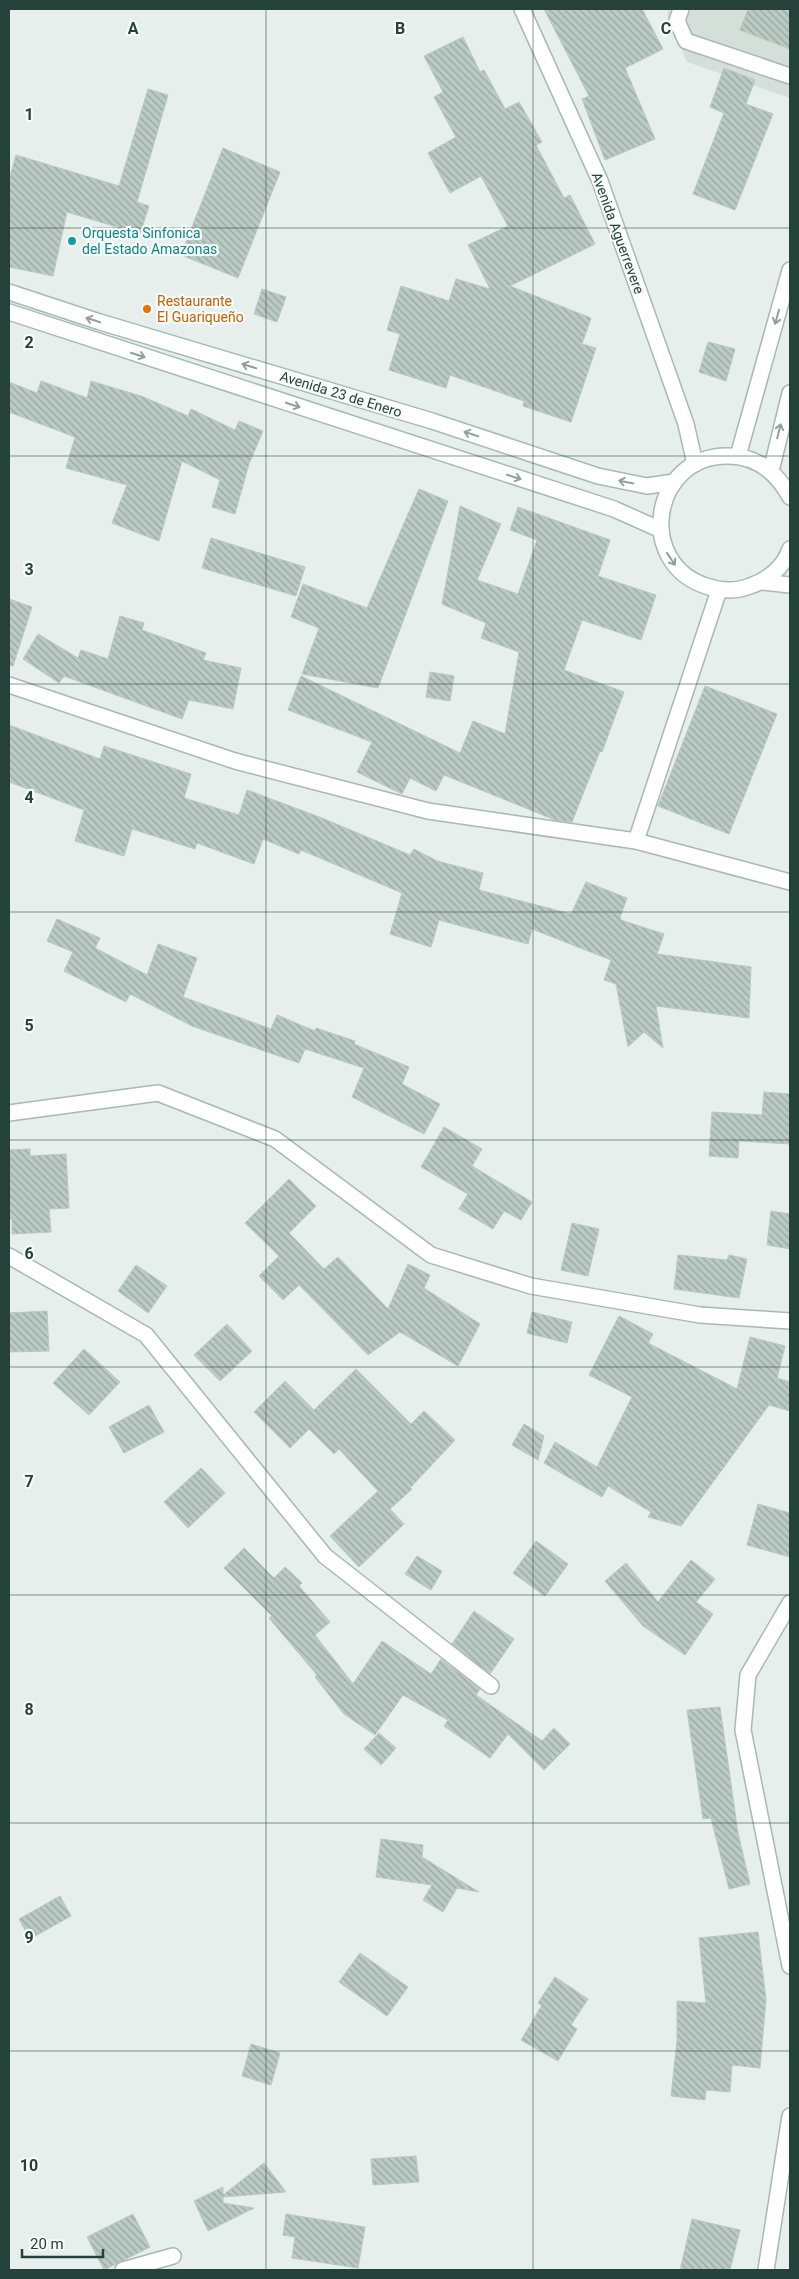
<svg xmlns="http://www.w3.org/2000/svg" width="799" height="2279" font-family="Roboto,sans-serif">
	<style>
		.built { fill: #d4dfda }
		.building { fill: url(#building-back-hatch); stroke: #b8c9c2 }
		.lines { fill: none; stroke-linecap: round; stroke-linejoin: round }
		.minor-casing { stroke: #a8b8b2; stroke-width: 18 }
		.secondary-casing { stroke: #a4bbb3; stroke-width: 18 }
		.minor { stroke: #fff; stroke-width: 15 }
		.secondary { stroke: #fff; stroke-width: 15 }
		.oneway { stroke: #92a09c }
		.grid { fill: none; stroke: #24423a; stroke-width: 1; stroke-opacity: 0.55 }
		.culture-dot { fill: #0f9aa8; stroke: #f7fbf9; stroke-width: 2 }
		.food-dot { fill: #e8710a; stroke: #f7fbf9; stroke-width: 2 }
		.labels { text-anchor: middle; stroke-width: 4.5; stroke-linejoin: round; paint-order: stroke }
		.culture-label { font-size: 14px; fill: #0d838f; stroke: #f7fbf9; text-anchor: start }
		.street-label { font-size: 14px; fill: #24423a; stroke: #f7fbf9 }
		.food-label { font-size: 14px; fill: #c56008; stroke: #f7fbf9; text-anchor: start }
		.grid-label { font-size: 16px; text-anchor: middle; font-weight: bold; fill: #24423a; stroke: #f7fbf9; stroke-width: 4.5; stroke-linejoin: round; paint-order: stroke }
	</style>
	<defs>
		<pattern id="building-back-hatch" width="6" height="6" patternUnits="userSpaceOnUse" patternTransform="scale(1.25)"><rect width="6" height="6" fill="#bbcac4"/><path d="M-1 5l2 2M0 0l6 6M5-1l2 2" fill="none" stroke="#98a6a0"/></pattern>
	</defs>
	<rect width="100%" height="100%" fill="#e6efeb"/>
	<polygon class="built" points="669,9 790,9 790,98 687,62 667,15"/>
	<g class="building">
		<polygon points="544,9 642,9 663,49 625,68 655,139 605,160 582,99 589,96"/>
		<polygon points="748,9 790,9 790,49 740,30"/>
		<polygon points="463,37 480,72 484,70 505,109 519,102 542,142 536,145 564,198 570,195 595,244 510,286 591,318 582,344 596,348 571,422 523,406 524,401 450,375 446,388 389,370 400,334 387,330 401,286 449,301 456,279 490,289 468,245 508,226 481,176 450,193 428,153 456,137 434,97 443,92 424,56"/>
		<polygon points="724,68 755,80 746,104 773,114 735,210 693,194 724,113 710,107"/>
		<polygon points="148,89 168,95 137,202 149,206 140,234 67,212 53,276 9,267 9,180 16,155 119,186"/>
		<polygon points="223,148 280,172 238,278 181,255"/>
		<polygon points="262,289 286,297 277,322 254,314"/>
		<polygon points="708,342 735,349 726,381 699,372"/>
		<polygon points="41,381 87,398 91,381 141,396 188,416 191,409 235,430 239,421 263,431 249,464 235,514 212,507 220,480 182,461 159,541 112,523 127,485 66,468 75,437 9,412 9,382 37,393"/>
		<polygon points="419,489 448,501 378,688 302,674 319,628 291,617 303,584 367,608"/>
		<polygon points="460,506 501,524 477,580 518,594 537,540 510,530 518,507 610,540 598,576 656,595 641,640 582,620 564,670 624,692 602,752 600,751 572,822 555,820 444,775 436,791 410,778 402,794 357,772 372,742 288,710 301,676 460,753 473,721 505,734 519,652 481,638 486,623 442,604"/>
		<polygon points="211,538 305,567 296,596 202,568"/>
		<polygon points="9,599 32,607 13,666 9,665"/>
		<polygon points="120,616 144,623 142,630 206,653 203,660 241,668 233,709 189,700 182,719 64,676 59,683 23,659 38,634 78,658 81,650 108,659"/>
		<polygon points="430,672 454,676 450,701 426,697"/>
		<polygon points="705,686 777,714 729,834 658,806"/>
		<polygon points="9,725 100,759 104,746 191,774 184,798 239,815 247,790 322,818 410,855 414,849 437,861 483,873 479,890 571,914 586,882 627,898 620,917 621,920 664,934 657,954 751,967 749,1018 656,1006 663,1048 644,1032 628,1047 616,984 604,980 611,960 532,929 528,944 439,920 431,947 390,934 402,893 301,850 299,854 263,839 254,864 197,843 195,849 132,829 124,856 75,841 84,810 9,782"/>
		<polygon points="57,919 100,938 95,948 147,975 158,944 197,958 183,997 271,1029 277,1015 315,1031 316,1028 355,1041 354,1044 409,1067 402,1084 440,1104 424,1134 352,1097 364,1068 305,1049 299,1063 192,1026 130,994 126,1002 64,971 73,952 47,941"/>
		<polygon points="764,1092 790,1094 790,1144 739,1141 738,1158 709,1156 712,1112 762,1115"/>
		<polygon points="444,1127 482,1149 472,1166 532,1202 521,1220 504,1211 493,1229 459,1209 468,1194 421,1167"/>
		<polygon points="30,1149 30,1156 66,1154 69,1208 49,1209 51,1232 12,1234 12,1219 9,1219 9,1150"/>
		<polygon points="289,1179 316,1206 289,1233 324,1269 338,1257 388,1309 408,1264 430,1275 424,1288 480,1324 458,1366 400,1332 368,1355 299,1285 283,1300 259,1276 279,1256 245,1223"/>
		<polygon points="771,1211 790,1214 790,1249 767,1245"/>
		<polygon points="572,1223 599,1229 588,1276 561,1270"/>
		<polygon points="678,1255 727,1260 729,1255 747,1259 739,1298 674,1289"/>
		<polygon points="136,1265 167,1286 148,1313 118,1291"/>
		<polygon points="47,1311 49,1351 9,1352 9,1313"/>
		<polygon points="532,1312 572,1322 567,1343 527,1333"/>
		<polygon points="619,1316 653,1334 648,1343 737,1389 750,1337 785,1346 777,1378 790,1382 790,1411 769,1405 681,1526 648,1517 651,1512 608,1486 602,1497 544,1463 555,1442 597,1467 632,1397 589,1375"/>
		<polygon points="227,1324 252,1351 220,1381 194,1355"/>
		<polygon points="84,1349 120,1382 89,1415 53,1383"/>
		<polygon points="356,1369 411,1424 424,1411 455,1440 410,1488 412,1489 390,1509 404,1524 359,1567 330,1536 378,1491 339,1449 334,1454 309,1429 290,1448 254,1412 285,1381 314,1410"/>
		<polygon points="149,1405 164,1432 124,1453 109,1427"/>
		<polygon points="524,1424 544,1436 538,1460 512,1445"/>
		<polygon points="201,1468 225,1493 188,1528 164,1502"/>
		<polygon points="758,1504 790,1513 790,1557 747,1545"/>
		<polygon points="536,1541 568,1564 545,1596 513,1573"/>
		<polygon points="244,1548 274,1578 285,1567 302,1583 299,1586 330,1622 315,1635 353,1684 382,1641 431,1674 441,1659 480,1689 476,1695 542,1741 554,1728 570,1744 544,1770 508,1734 490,1758 444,1726 448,1720 403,1695 375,1735 344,1714 315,1677 317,1675 269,1618 272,1616 224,1568"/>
		<polygon points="417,1556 442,1571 431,1590 405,1574"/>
		<polygon points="691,1560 715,1579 696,1602 713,1614 685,1655 643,1626 605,1581 626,1563 658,1602"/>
		<polygon points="474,1611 514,1639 490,1674 452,1644"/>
		<polygon points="720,1707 738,1833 750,1884 729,1889 711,1818 703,1819 687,1710"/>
		<polygon points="379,1733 396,1748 381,1765 364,1749"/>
		<polygon points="381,1839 423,1845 422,1857 479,1892 457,1888 443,1912 423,1900 432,1885 376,1877"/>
		<polygon points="60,1896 71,1916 30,1939 19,1919"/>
		<polygon points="758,1932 766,1999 760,2068 732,2065 730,2092 706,2090 705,2100 671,2096 677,2041 677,2001 706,2003 699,1938"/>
		<polygon points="360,1953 408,1987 387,2016 339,1982"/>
		<polygon points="555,1977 588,1999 571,2025 577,2029 558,2061 521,2040 542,2005 538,2003"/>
		<polygon points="251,2044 280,2053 271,2085 242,2076"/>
		<polygon points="416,2156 419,2182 373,2185 371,2159"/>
		<polygon points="264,2163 286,2192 223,2197 223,2203 254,2208 208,2231 194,2201 223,2187 223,2195"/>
		<polygon points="133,2214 150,2247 104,2270 87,2237"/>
		<polygon points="286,2214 365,2227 358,2268 292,2258 295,2237 283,2235"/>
		<polygon points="692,2219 740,2230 730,2270 680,2270"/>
	</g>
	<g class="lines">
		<defs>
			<g id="minor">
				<polyline points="522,9 600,181 686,424 695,464"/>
				<polyline points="681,9 677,21 686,41 790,76"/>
				<polyline points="738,456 790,270"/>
				<polyline points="771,471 790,393"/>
				<polyline points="9,685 235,761 428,811 636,841 790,882"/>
				<polyline points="636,841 719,590"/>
				<polyline points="9,1113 158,1093 275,1139 431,1255 531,1286 700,1315 790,1321"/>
				<polyline points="9,1256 146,1335 325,1556 491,1686"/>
				<polyline points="790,1603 748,1675 743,1730 790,1966"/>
				<polyline points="123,2270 173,2256"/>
				<polyline points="766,2270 790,2116"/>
			</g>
			<g id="secondary">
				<polyline points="9,292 100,322 432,421 598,476 647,486 674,482"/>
				<polyline points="9,312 614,509 661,530"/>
				<path d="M 790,497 C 777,473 757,456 728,456 C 652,455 635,563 706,586 C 721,591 735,592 750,586 C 768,580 784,567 790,549"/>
				<polyline points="762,582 790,585"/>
			</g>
		</defs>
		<use href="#minor" class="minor-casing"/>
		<use href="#secondary" class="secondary-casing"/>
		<use href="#minor" class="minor"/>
		<use href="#secondary" class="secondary"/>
	</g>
	<defs><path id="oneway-shaft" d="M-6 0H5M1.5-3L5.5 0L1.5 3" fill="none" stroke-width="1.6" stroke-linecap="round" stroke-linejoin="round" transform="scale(1.25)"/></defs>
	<g class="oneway">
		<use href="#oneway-shaft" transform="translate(777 317) rotate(106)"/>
		<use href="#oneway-shaft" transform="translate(93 320) rotate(-162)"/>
		<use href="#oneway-shaft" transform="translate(138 355) rotate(18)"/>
		<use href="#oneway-shaft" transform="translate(249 366) rotate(-163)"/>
		<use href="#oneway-shaft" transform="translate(293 405) rotate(18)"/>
		<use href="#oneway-shaft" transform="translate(779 431) rotate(-76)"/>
		<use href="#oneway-shaft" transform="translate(471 434) rotate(-162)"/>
		<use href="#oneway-shaft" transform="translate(514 477) rotate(18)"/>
		<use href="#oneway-shaft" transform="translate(626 482) rotate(-169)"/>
		<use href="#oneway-shaft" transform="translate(671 559) rotate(56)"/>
	</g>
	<path class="grid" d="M 266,9 L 266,2270M 533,9 L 533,2270M 9,228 L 790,228M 9,456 L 790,456M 9,684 L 790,684M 9,912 L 790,912M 9,1140 L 790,1140M 9,1367 L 790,1367M 9,1595 L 790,1595M 9,1823 L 790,1823M 9,2051 L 790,2051"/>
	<circle class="culture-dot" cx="72" cy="241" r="5"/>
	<circle class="food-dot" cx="147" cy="309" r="5"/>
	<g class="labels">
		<g class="culture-label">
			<text x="82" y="238">Orquesta Sinfonica<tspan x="82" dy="16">del Estado Amazonas</tspan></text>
		</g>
		<g class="street-label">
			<text transform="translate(618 233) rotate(70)" y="5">Avenida Aguerrevere</text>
			<text transform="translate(341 394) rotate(17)" y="5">Avenida 23 de Enero</text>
		</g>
		<g class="food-label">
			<text x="157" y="306">Restaurante<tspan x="157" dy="16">El Guariqueño</tspan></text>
		</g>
	</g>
	<g class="grid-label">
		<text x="133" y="34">A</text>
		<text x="400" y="34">B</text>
		<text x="666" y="34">C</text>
		<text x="29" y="120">1</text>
		<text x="29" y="348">2</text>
		<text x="29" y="575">3</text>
		<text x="29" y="803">4</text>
		<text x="29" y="1031">5</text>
		<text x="29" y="1259">6</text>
		<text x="29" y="1487">7</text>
		<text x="29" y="1715">8</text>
		<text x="29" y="1943">9</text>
		<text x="29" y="2171">10</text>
	</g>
	<rect width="799" height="2279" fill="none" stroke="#24423a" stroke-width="20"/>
	<path d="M22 2249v8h81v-8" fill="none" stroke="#24423a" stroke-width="2.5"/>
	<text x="30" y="2249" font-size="15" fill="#24423a" stroke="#f7fbf9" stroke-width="4" paint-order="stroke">20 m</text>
</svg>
